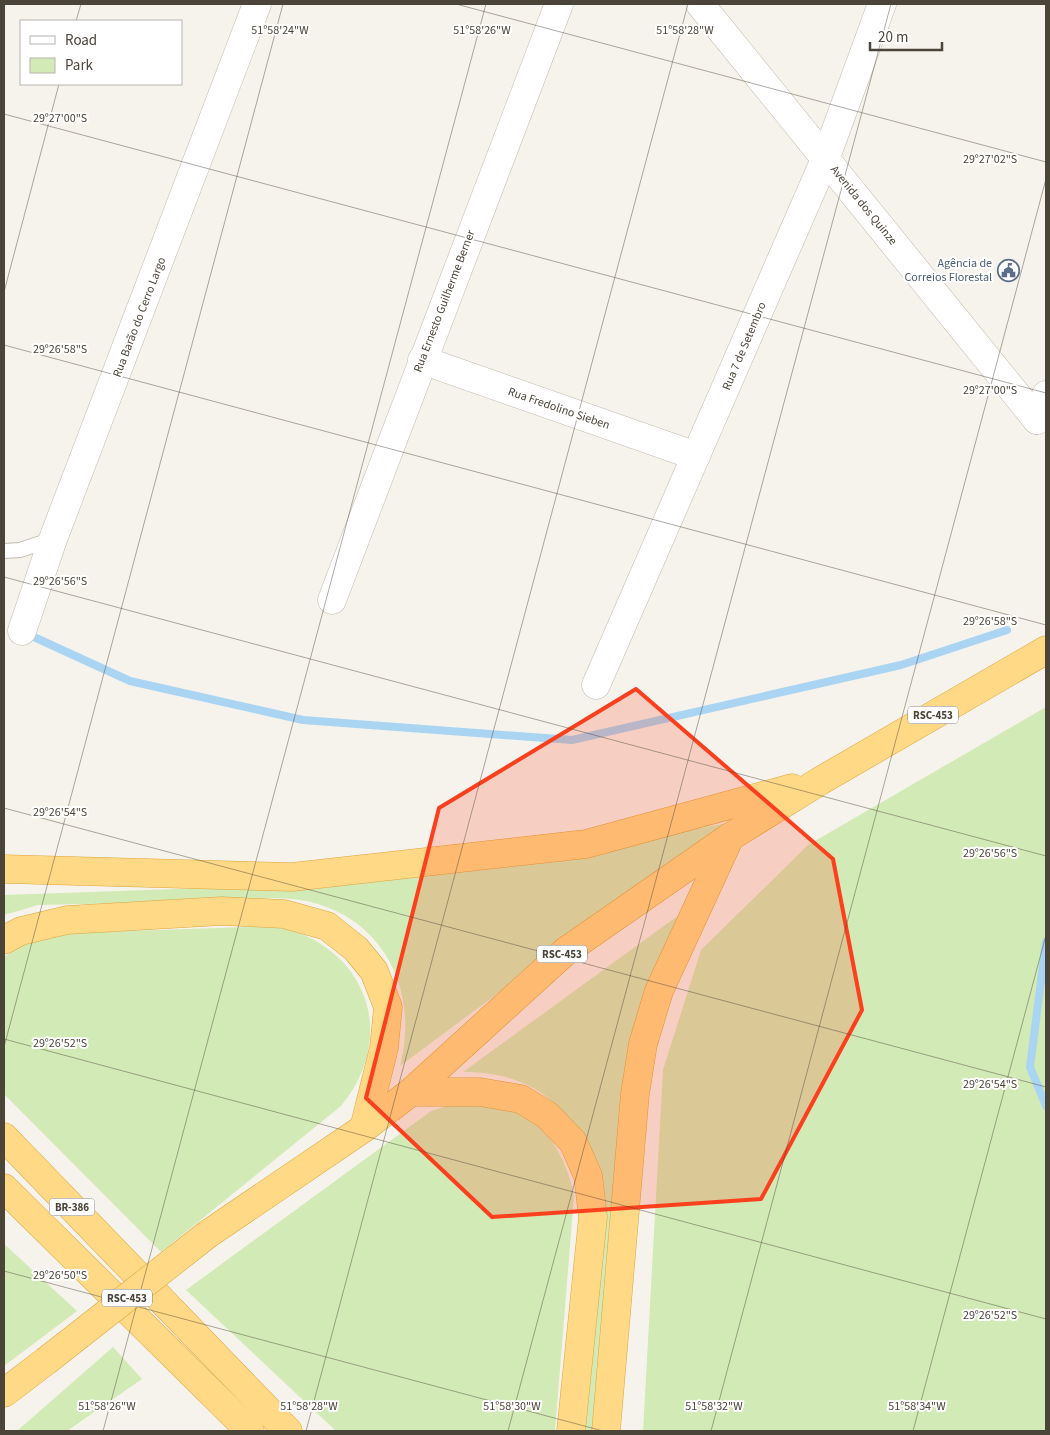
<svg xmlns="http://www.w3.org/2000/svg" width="1050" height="1435" font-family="'Source Sans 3',sans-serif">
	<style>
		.green { fill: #d2eab5 }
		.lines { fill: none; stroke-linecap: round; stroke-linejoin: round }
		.stream { stroke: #a9d4f2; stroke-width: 8 }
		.service-casing { stroke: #c2bbae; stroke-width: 16 }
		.minor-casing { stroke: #c2bbae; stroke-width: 29 }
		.tertiary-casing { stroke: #c2bbae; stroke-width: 29 }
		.trunk-casing { stroke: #e0a43c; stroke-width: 29 }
		.service { stroke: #fff; stroke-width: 14 }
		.minor { stroke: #fff; stroke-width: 28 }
		.tertiary { stroke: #fff; stroke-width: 28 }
		.trunk { stroke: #ffd985; stroke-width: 28 }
		.trunk-bridge-casing { stroke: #e0a43c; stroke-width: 29; stroke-linecap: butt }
		.trunk-bridge { stroke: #ffd985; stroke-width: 28 }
		.marked { fill: #fc3f1d; fill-opacity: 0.2; stroke: #fc3f1d; stroke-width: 4; stroke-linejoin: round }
		.ticks { fill: none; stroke: #4b4439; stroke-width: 1; stroke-opacity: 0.45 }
		.labels { text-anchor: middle; stroke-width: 4; stroke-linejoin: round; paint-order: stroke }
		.shield { fill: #fff; stroke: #817c74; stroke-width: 1 }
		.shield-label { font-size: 11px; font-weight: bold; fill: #4b4439 }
		.street-label { font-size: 12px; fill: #4b4439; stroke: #fff }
		.service-label { font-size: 12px; fill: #4e5e75; stroke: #fff; text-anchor: end }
		.ticks-label { font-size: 12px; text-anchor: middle; fill: #4b4439; stroke: #fff; stroke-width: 4; stroke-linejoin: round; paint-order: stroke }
	</style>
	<rect width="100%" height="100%" fill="#f6f3ec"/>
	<g class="green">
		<polygon points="1046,707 1046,1431 643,1431 663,1070 701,950 808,845"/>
		<path d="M 727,823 L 400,1066 C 419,995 387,921 311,902 C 281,895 248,900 217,901 C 157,902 98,904 38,905 L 4,915 L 4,895 L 292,885 L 428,876 L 496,868 Z"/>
		<path d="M 690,907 L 671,941 L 596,1431 L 584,1431 L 584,1137 C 553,1092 518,1072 463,1072 Z"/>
		<path d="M 276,926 C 365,945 400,1034 341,1106 L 161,1252 L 4,1094 L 4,957 L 31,940 L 64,933 Z"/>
		<path d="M 470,1103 C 482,1105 496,1106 509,1110 C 547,1121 567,1159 574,1196 L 555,1431 L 336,1431 L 186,1290 L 431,1111 L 450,1105 Z"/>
		<polygon points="4,1244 77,1311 4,1366"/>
		<polygon points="113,1347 142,1379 67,1431 17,1431"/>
	</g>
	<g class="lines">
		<g class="stream">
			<polyline points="36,638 130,681 303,720 572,740 901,665 1007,630"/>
			<polyline points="1046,942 1030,1067 1046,1106"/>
		</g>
		<defs>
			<polyline id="service" points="4,551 20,550 53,539"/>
			<g id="minor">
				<polyline points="422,360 696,456"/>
				<polyline points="332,600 559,4"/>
				<polyline points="22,631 53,539 257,4"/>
				<polyline points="596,685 826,157 882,4"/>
			</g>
			<g id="tertiary">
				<polyline points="700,4 1037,420"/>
				<polyline points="1037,420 1046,395"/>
			</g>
			<g id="trunk">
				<polyline points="4,869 292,877 586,844 792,788"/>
				<polyline points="4,940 21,931 67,920 222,911 284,914 327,926 356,949 374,971 388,1007 384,1048 364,1128"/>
				<polyline points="411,1092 480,1092 521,1099 547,1115 573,1142 588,1176 593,1217 571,1431"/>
				<polyline points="4,1137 288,1431"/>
				<polyline points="4,1188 250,1431"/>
				<polyline points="208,1234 364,1128 411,1092 566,951 730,837 820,781 1046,650"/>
				<polyline points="4,1393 46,1361"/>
				<polyline points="606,1431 635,1094 643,1044 659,991 730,837"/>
			</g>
		</defs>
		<use href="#service" class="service-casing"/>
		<use href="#minor" class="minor-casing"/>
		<use href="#tertiary" class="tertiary-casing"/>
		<use href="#trunk" class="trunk-casing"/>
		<use href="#service" class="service"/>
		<use href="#minor" class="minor"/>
		<use href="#tertiary" class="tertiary"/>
		<use href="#trunk" class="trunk"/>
		<defs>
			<polyline id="trunk-bridge" points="46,1361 208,1234"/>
		</defs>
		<use href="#trunk-bridge" class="trunk-bridge-casing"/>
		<use href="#trunk-bridge" class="trunk-bridge"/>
	</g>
	<path class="marked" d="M 636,689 L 833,859 L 862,1010 L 761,1199 L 492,1217 L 366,1098 L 439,808 Z"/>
	<path class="ticks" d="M 456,4 L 1046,162M 76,21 L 81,4M 4,114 L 1046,393M 4,292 L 59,84M 4,345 L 1046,625M 4,577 L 1046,856M 4,808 L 1046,1087M 4,1039 L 1046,1319M 4,1047 L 283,4M 4,1271 L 603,1431M 103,1431 L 486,4M 306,1431 L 688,4M 508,1431 L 891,4M 711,1431 L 1046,179M 913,1431 L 1046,935"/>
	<defs>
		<symbol id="civic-ring" viewBox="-11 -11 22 22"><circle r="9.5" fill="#fff" stroke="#5c6f8a" stroke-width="1.5"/><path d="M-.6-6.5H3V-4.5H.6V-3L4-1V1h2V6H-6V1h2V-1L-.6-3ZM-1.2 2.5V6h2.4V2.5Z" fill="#5c6f8a"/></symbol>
	</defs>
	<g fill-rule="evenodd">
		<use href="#civic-ring" x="996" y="258" width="25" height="25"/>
	</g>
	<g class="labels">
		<g class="shield">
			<rect x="908" y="706.5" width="50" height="17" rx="4"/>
			<rect x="537" y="945.5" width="50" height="17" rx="4"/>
			<rect x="49.5" y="1198.5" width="45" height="17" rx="4"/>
			<rect x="102" y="1289.5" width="50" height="17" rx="4"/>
		</g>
		<g class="shield-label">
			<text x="933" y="719">RSC-453</text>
			<text x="562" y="958">RSC-453</text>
			<text x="72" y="1211">BR-386</text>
			<text x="127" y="1302">RSC-453</text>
		</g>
		<g class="street-label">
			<text transform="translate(864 205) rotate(51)" y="4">Avenida dos Quinze</text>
			<text transform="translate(444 301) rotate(-69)" y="4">Rua Ernesto Guilherme Berner</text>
			<text transform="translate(139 317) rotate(-69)" y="4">Rua Barão do Cerro Largo</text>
			<text transform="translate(744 346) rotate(-67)" y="4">Rua 7 de Setembro</text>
			<text transform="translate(559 408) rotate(19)" y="4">Rua Fredolino Sieben</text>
		</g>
		<g class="service-label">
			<text x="992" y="267">Agência de<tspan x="992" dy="14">Correios Florestal</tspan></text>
		</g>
	</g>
	<g class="ticks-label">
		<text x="280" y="34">51°58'24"W</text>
		<text x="482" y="34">51°58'26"W</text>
		<text x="685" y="34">51°58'28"W</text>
		<text x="60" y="122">29°27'00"S</text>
		<text x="990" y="163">29°27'02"S</text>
		<text x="60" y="353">29°26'58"S</text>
		<text x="990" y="394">29°27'00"S</text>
		<text x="60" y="585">29°26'56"S</text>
		<text x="990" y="625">29°26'58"S</text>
		<text x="60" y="816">29°26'54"S</text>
		<text x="990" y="857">29°26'56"S</text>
		<text x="60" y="1047">29°26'52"S</text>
		<text x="990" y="1088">29°26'54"S</text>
		<text x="60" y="1279">29°26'50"S</text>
		<text x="990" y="1319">29°26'52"S</text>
		<text x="107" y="1410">51°58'26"W</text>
		<text x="309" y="1410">51°58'28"W</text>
		<text x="512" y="1410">51°58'30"W</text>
		<text x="714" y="1410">51°58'32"W</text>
		<text x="917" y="1410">51°58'34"W</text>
	</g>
	<rect width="1050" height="1435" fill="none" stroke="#4b4439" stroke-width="10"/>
	<rect x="20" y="20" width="162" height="65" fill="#ffffff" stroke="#b7b4b0"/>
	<rect x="30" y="36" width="25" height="8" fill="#ffffff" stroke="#b7b4b0"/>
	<text x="65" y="45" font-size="15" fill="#4b4439">Road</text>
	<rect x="30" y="58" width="25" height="15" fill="#d2eab5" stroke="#b7b4b0"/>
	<text x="65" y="70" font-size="15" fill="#4b4439">Park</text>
	<path d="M870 42v8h72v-8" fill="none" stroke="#4b4439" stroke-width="2.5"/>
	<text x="878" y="42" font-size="15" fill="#4b4439" stroke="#ffffff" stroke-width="4" paint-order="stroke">20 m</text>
</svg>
